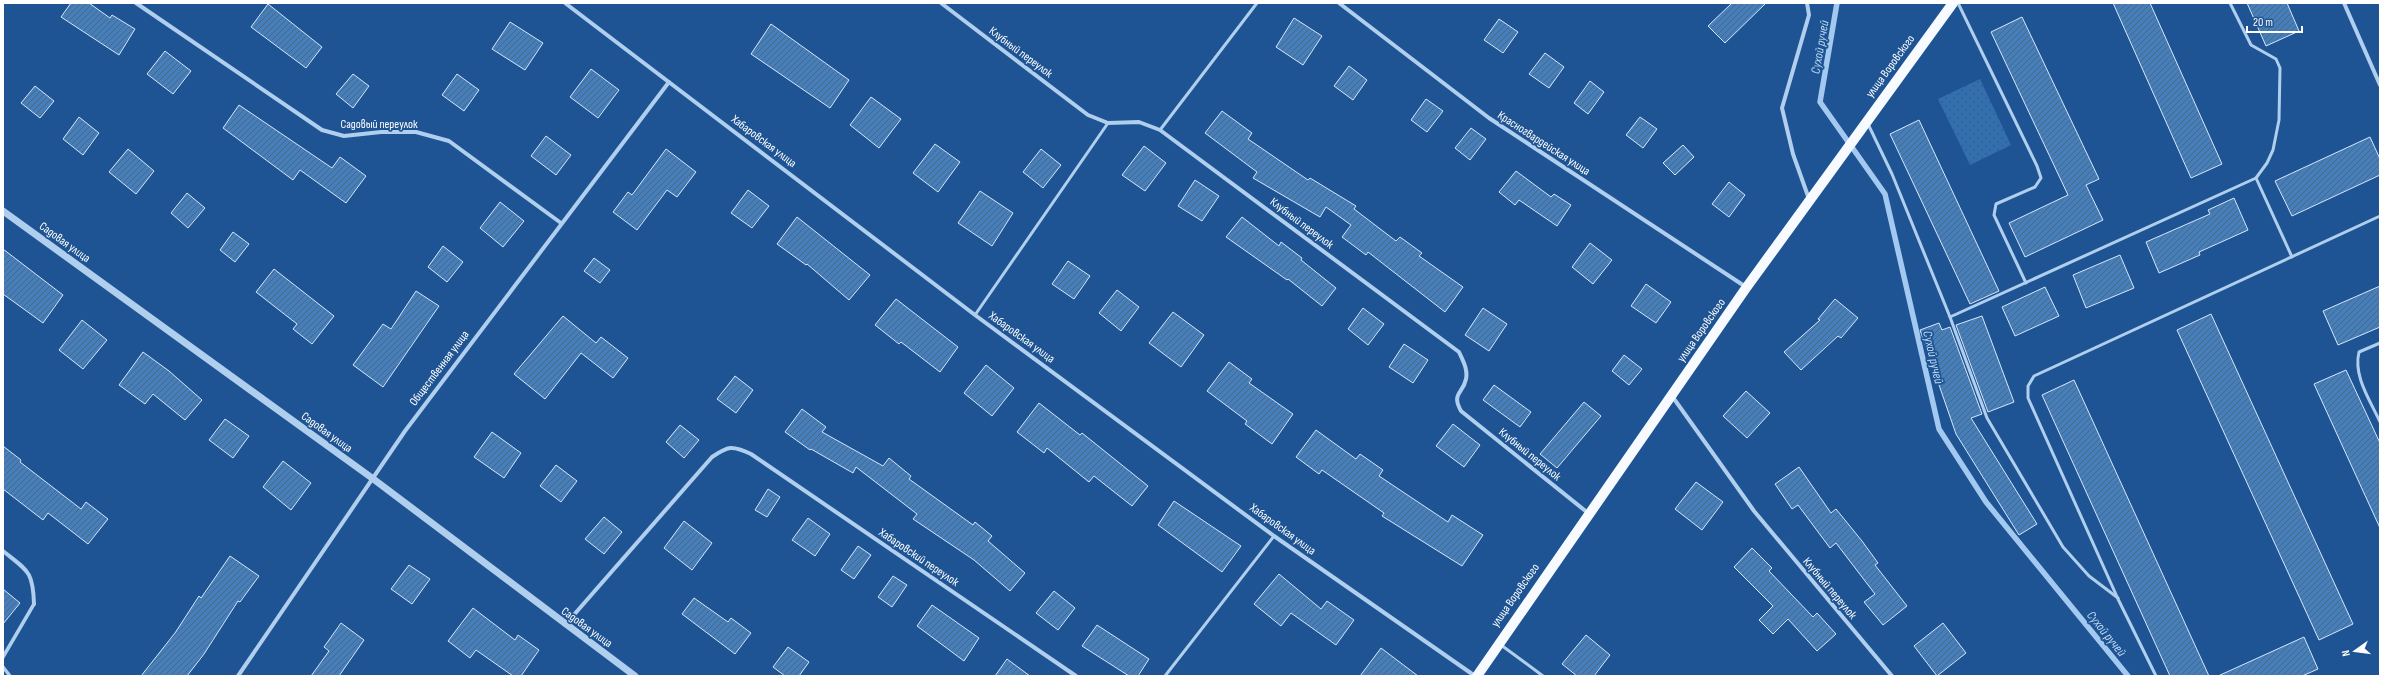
<svg xmlns="http://www.w3.org/2000/svg" width="2383" height="679" font-family="'Sofia Sans Condensed',sans-serif">
	<style>
		.grass { fill: url(#grass-dots) }
		.lines { fill: none; stroke-linecap: round; stroke-linejoin: round }
		.stream { stroke: #a3c9f0; stroke-width: 5.5 }
		.building { fill: url(#building-hatch); stroke: #d6e7fa }
		.service { stroke: #b0ceee; stroke-width: 3 }
		.pedestrian { stroke: #b0ceee; stroke-width: 3.5 }
		.minor { stroke: #b0ceee; stroke-width: 4 }
		.tertiary { stroke: #b0ceee; stroke-width: 7 }
		.primary { stroke: #f7faff; stroke-width: 10 }
		.labels { text-anchor: middle; stroke-width: 3.5; stroke-linejoin: round; paint-order: stroke }
		.street-label { font-size: 12px; fill: #fff; stroke: #1e5493 }
		.water-label { font-size: 13px; font-style: italic; fill: #bcd8f5; stroke: #1e5493 }
	</style>
	<defs>
		<pattern id="grass-dots" width="8" height="8" patternUnits="userSpaceOnUse"><rect width="8" height="8" fill="#326fb1"/><path d="M2 2h.1M6 6h.1" fill="none" stroke="#425a74" stroke-width="1.8" stroke-linecap="round"/></pattern>
		<pattern id="building-hatch" width="6" height="6" patternUnits="userSpaceOnUse"><rect width="6" height="6" fill="#467eba"/><path d="M-1 1l2-2M0 6l6-6M5 7l2-2" fill="none" stroke="#496888"/></pattern>
	</defs>
	<rect width="100%" height="100%" fill="#1e5493"/>
	<polygon class="grass" points="1980,79 2011,145 1970,165 1938,99"/>
	<g class="lines">
		<polyline class="stream" points="1837,3 1820,102 1885,194 1939,429 1986,502 2128,676"/>
	</g>
	<g class="building">
		<polygon points="71,3 89,3 110,18 112,15 135,29 119,55 61,17"/>
		<polygon points="1732,3 1766,3 1725,43 1708,26"/>
		<polygon points="2113,3 2150,3 2222,164 2191,178"/>
		<polygon points="2247,3 2287,3 2299,31 2266,46"/>
		<polygon points="268,4 322,47 306,68 251,27"/>
		<polygon points="2022,17 2099,179 2086,185 2103,220 2025,257 2009,223 2068,195 1991,32"/>
		<polygon points="1294,18 1322,36 1303,65 1276,47"/>
		<polygon points="1499,19 1518,32 1503,53 1484,40"/>
		<polygon points="510,22 543,43 525,70 492,49"/>
		<polygon points="771,24 849,80 830,108 751,54"/>
		<polygon points="165,51 191,71 173,94 147,74"/>
		<polygon points="1545,53 1564,67 1549,88 1529,74"/>
		<polygon points="1349,66 1367,80 1353,100 1334,86"/>
		<polygon points="591,69 619,90 598,118 570,97"/>
		<polygon points="353,74 369,86 353,108 336,94"/>
		<polygon points="457,74 479,90 464,111 442,95"/>
		<polygon points="1590,81 1604,92 1588,114 1574,103"/>
		<polygon points="35,86 54,101 40,118 21,103"/>
		<polygon points="871,97 901,119 879,148 850,125"/>
		<polygon points="1426,99 1443,111 1427,132 1411,120"/>
		<polygon points="239,105 332,168 340,157 366,176 346,203 300,170 293,180 223,128"/>
		<polygon points="1222,111 1252,133 1248,139 1308,180 1310,178 1356,206 1354,209 1396,241 1400,237 1422,253 1419,256 1463,287 1445,312 1368,252 1366,255 1342,237 1351,225 1326,207 1320,217 1253,178 1257,172 1205,133"/>
		<polygon points="79,117 99,133 83,155 63,139"/>
		<polygon points="1640,117 1657,129 1643,148 1626,135"/>
		<polygon points="1919,120 1999,291 1970,304 1890,134"/>
		<polygon points="1471,128 1486,139 1470,160 1455,148"/>
		<polygon points="546,136 571,155 556,175 531,156"/>
		<polygon points="2370,137 2380,159 2380,175 2292,216 2275,181"/>
		<polygon points="935,144 960,162 938,192 913,173"/>
		<polygon points="1683,145 1694,157 1675,175 1663,163"/>
		<polygon points="1144,146 1166,163 1145,191 1122,175"/>
		<polygon points="128,149 154,171 136,194 109,172"/>
		<polygon points="666,149 696,172 677,197 667,190 637,230 613,212 628,192 632,195"/>
		<polygon points="1041,149 1061,165 1043,188 1023,172"/>
		<polygon points="1516,171 1551,197 1554,194 1571,205 1557,226 1519,200 1515,205 1499,192"/>
		<polygon points="1195,180 1219,196 1202,221 1178,206"/>
		<polygon points="1729,182 1745,195 1729,217 1712,204"/>
		<polygon points="748,190 769,206 752,228 731,213"/>
		<polygon points="980,191 1013,213 992,246 958,223"/>
		<polygon points="187,193 205,208 188,228 171,213"/>
		<polygon points="2234,198 2248,230 2199,252 2200,255 2159,273 2146,242 2210,214 2208,210"/>
		<polygon points="500,202 524,221 503,247 480,228"/>
		<polygon points="797,217 870,275 849,300 807,264 806,265 777,244"/>
		<polygon points="1242,217 1279,246 1281,242 1302,258 1301,260 1336,288 1322,306 1288,279 1287,280 1226,237"/>
		<polygon points="233,232 249,244 235,262 220,250"/>
		<polygon points="1590,243 1612,260 1593,284 1572,267"/>
		<polygon points="443,246 463,262 447,282 428,267"/>
		<polygon points="3,249 63,295 43,323 3,294"/>
		<polygon points="2120,255 2134,288 2086,308 2073,275"/>
		<polygon points="594,258 610,270 600,283 584,271"/>
		<polygon points="1068,261 1090,276 1074,299 1052,284"/>
		<polygon points="274,269 334,316 312,344 293,329 297,324 256,292"/>
		<polygon points="1646,284 1671,302 1656,323 1631,306"/>
		<polygon points="2380,286 2380,327 2338,345 2323,311"/>
		<polygon points="2045,287 2059,316 2015,336 2002,307"/>
		<polygon points="1117,290 1139,307 1121,331 1099,313"/>
		<polygon points="416,291 439,306 383,387 353,365 383,324 391,329"/>
		<polygon points="896,299 958,347 940,372 901,342 899,344 875,325"/>
		<polygon points="1835,299 1858,318 1841,338 1838,336 1801,370 1784,352 1820,320 1818,319"/>
		<polygon points="1363,308 1384,324 1368,345 1348,329"/>
		<polygon points="1483,308 1507,324 1489,351 1465,335"/>
		<polygon points="1173,312 1204,335 1181,367 1149,343"/>
		<polygon points="2211,314 2353,624 2319,640 2177,330"/>
		<polygon points="563,316 596,343 601,337 628,358 613,378 581,353 545,399 514,374"/>
		<polygon points="1982,316 2014,402 1988,412 1956,325"/>
		<polygon points="82,320 107,340 83,369 59,350"/>
		<polygon points="1939,323 1942,330 1950,327 1982,414 1971,418 2037,524 2019,535 1956,434 1920,330"/>
		<polygon points="1404,344 1428,360 1413,383 1389,367"/>
		<polygon points="143,352 169,371 202,400 185,420 153,394 145,404 119,385"/>
		<polygon points="1624,355 1642,369 1629,385 1612,371"/>
		<polygon points="1229,362 1252,379 1249,383 1293,414 1272,444 1245,424 1247,421 1207,391"/>
		<polygon points="986,365 1014,388 992,416 964,393"/>
		<polygon points="2346,370 2380,443 2380,528 2314,384"/>
		<polygon points="735,376 753,390 736,413 717,399"/>
		<polygon points="2074,380 2209,676 2170,676 2042,395"/>
		<polygon points="1494,385 1531,412 1520,427 1483,400"/>
		<polygon points="1746,391 1770,413 1747,438 1723,416"/>
		<polygon points="1584,402 1601,416 1557,468 1540,454"/>
		<polygon points="1039,403 1080,435 1082,433 1148,486 1132,506 1094,476 1089,482 1047,448 1044,453 1017,432"/>
		<polygon points="802,409 826,427 822,432 883,466 889,458 911,476 909,479 973,525 975,522 992,536 988,541 1025,573 1010,591 974,560 913,519 917,514 856,467 853,473 811,449 810,450 785,432"/>
		<polygon points="225,419 249,436 233,458 209,440"/>
		<polygon points="1453,424 1480,445 1464,467 1436,446"/>
		<polygon points="680,425 699,440 684,458 666,442"/>
		<polygon points="1316,430 1356,459 1360,454 1383,470 1379,476 1448,522 1452,515 1483,535 1462,566 1382,516 1384,513 1322,470 1319,474 1296,457"/>
		<polygon points="492,432 521,453 504,478 474,457"/>
		<polygon points="3,446 21,460 20,462 81,509 86,502 108,519 88,544 48,513 43,520 3,489"/>
		<polygon points="283,461 311,483 291,510 263,487"/>
		<polygon points="556,465 577,481 561,502 540,486"/>
		<polygon points="1799,467 1831,513 1836,509 1862,541 1878,563 1875,565 1907,606 1883,625 1864,602 1875,594 1836,543 1830,548 1798,505 1792,509 1775,484"/>
		<polygon points="1696,482 1723,502 1702,530 1675,509"/>
		<polygon points="768,489 780,497 767,517 755,510"/>
		<polygon points="1174,501 1241,546 1222,572 1158,525"/>
		<polygon points="604,517 622,532 604,554 585,539"/>
		<polygon points="808,518 830,534 815,556 792,540"/>
		<polygon points="684,521 712,543 692,570 664,548"/>
		<polygon points="858,546 871,555 854,579 841,570"/>
		<polygon points="1752,548 1772,568 1769,571 1813,617 1817,613 1836,634 1817,651 1788,619 1773,634 1759,620 1773,606 1734,567"/>
		<polygon points="230,556 259,576 240,602 238,601 204,654 187,676 141,676 175,633 199,596 201,598"/>
		<polygon points="409,565 430,579 412,604 391,589"/>
		<polygon points="1279,574 1321,609 1327,601 1354,620 1336,645 1291,613 1281,626 1254,604"/>
		<polygon points="893,576 907,585 892,607 878,597"/>
		<polygon points="3,589 20,603 3,624"/>
		<polygon points="1054,591 1075,608 1058,630 1036,613"/>
		<polygon points="694,598 728,622 731,618 751,633 735,654 682,614"/>
		<polygon points="932,605 979,638 964,661 917,626"/>
		<polygon points="473,608 515,640 518,635 539,650 521,676 513,676 476,650 470,658 448,641"/>
		<polygon points="341,623 364,640 339,676 311,676 329,651 324,647"/>
		<polygon points="1943,623 1966,653 1937,676 1914,646"/>
		<polygon points="1097,625 1149,659 1138,676 1129,676 1082,646"/>
		<polygon points="1586,635 1610,655 1594,676 1577,676 1562,664"/>
		<polygon points="2304,637 2318,669 2302,676 2218,676"/>
		<polygon points="788,647 809,662 799,676 785,676 773,667"/>
		<polygon points="1381,648 1418,676 1360,676"/>
		<polygon points="1007,659 1030,676 995,676"/>
	</g>
	<g class="lines">
		<g class="service">
			<polyline points="1958,3 2037,166 2041,178 2035,187 1996,204 1994,215 2026,283"/>
			<polyline points="2230,3 2251,45 2276,59 2280,68 2279,120 2273,150 2267,163 2256,178 2292,257"/>
			<polyline points="1868,124 1892,174 1950,317 1987,418 2063,547 2089,576 2118,598"/>
			<polyline points="1160,130 1257,3"/>
			<polyline points="975,315 1108,123"/>
			<polyline points="1950,317 2256,178"/>
			<path d="M 2380,343 L 2359,352 C 2353,376 2370,400 2380,422"/>
			<polyline points="1501,645 1543,676"/>
			<polyline points="1165,676 1274,536"/>
			<polyline points="2156,676 2118,599 2028,398 2028,386 2034,376 2380,216"/>
		</g>
		<g class="pedestrian">
			<polyline points="3,657 34,604"/>
			<polyline points="3,667 10,676"/>
		</g>
		<g class="minor">
			<polyline points="136,3 322,130 344,136 381,132 416,132 449,141 561,223"/>
			<polyline points="565,3 975,315 1274,536 1475,676"/>
			<path d="M 941,3 L 1088,115 L 1108,123 L 1139,122 L 1160,130 L 1459,352 C 1463,361 1468,369 1466,379 C 1463,394 1451,393 1461,411 L 1588,513"/>
			<polyline points="1339,3 1489,118 1746,287"/>
			<polyline points="1807,3 1809,15 1782,108 1793,154 1809,199"/>
			<polyline points="2344,3 2380,85"/>
			<polyline points="1672,396 1754,511 1892,676"/>
			<path d="M 3,551 C 28,571 33,571 34,604"/>
			<path d="M 565,625 L 712,457 C 728,446 732,445 751,454 L 1076,676"/>
			<polyline points="238,676 405,431 669,82"/>
		</g>
		<polyline class="tertiary" points="3,211 372,478 635,676"/>
		<polyline class="primary" points="1477,676 1746,288 1953,3"/>
	</g>
	<g class="labels">
		<g class="street-label">
			<text transform="translate(1021 52) rotate(37)" y="4">Клубный переулок</text>
			<text transform="translate(1890 66) rotate(-54)" y="4">улица Воровского</text>
			<text x="379" y="128">Садовый переулок</text>
			<text transform="translate(764 141) rotate(37)" y="4">Хабаровская улица</text>
			<text transform="translate(1544 143) rotate(33)" y="4">Красногвардейская улица</text>
			<text transform="translate(1302 223) rotate(37)" y="4">Клубный переулок</text>
			<text transform="translate(65 242) rotate(36)" y="4">Садовая улица</text>
			<text transform="translate(1701 330) rotate(-55)" y="4">улица Воровского</text>
			<text transform="translate(1022 337) rotate(36)" y="4">Хабаровская улица</text>
			<text transform="translate(439 368) rotate(-53)" y="4">Общественная улица</text>
			<text transform="translate(327 432) rotate(36)" y="4">Садовая улица</text>
			<text transform="translate(1530 454) rotate(39)" y="4">Клубный переулок</text>
			<text transform="translate(1283 529) rotate(36)" y="4">Хабаровская улица</text>
			<text transform="translate(919 557) rotate(34)" y="4">Хабаровский переулок</text>
			<text transform="translate(1830 588) rotate(50)" y="4">Клубный переулок</text>
			<text transform="translate(1515 595) rotate(-55)" y="4">улица Воровского</text>
			<text transform="translate(587 627) rotate(36)" y="4">Садовая улица</text>
		</g>
		<g class="water-label">
			<text transform="translate(1819 47) rotate(-80)" y="5">Сухой ручей</text>
			<text transform="translate(1934 357) rotate(77)" y="5">Сухой ручей</text>
			<text transform="translate(2107 633) rotate(51)" y="5">Сухой ручей</text>
		</g>
	</g>
	<rect width="2383" height="679" fill="none" stroke="#ffffff" stroke-width="8"/>
	<g transform="translate(2355 651) rotate(256)" stroke="#1e5493" stroke-width="3" paint-order="stroke">
	<path d="M0-3L7 15L0 10L-7 15Z" fill="#ffffff"/>
	<text y="-6" font-size="11" font-weight="bold" text-anchor="middle" fill="#ffffff">N</text>
	</g>
	<path d="M2247 26v6h55v-6" fill="none" stroke="#ffffff" stroke-width="2"/>
	<text x="2253" y="26" font-size="12" fill="#ffffff" stroke="#1e5493" stroke-width="3" paint-order="stroke">20 m</text>
</svg>
